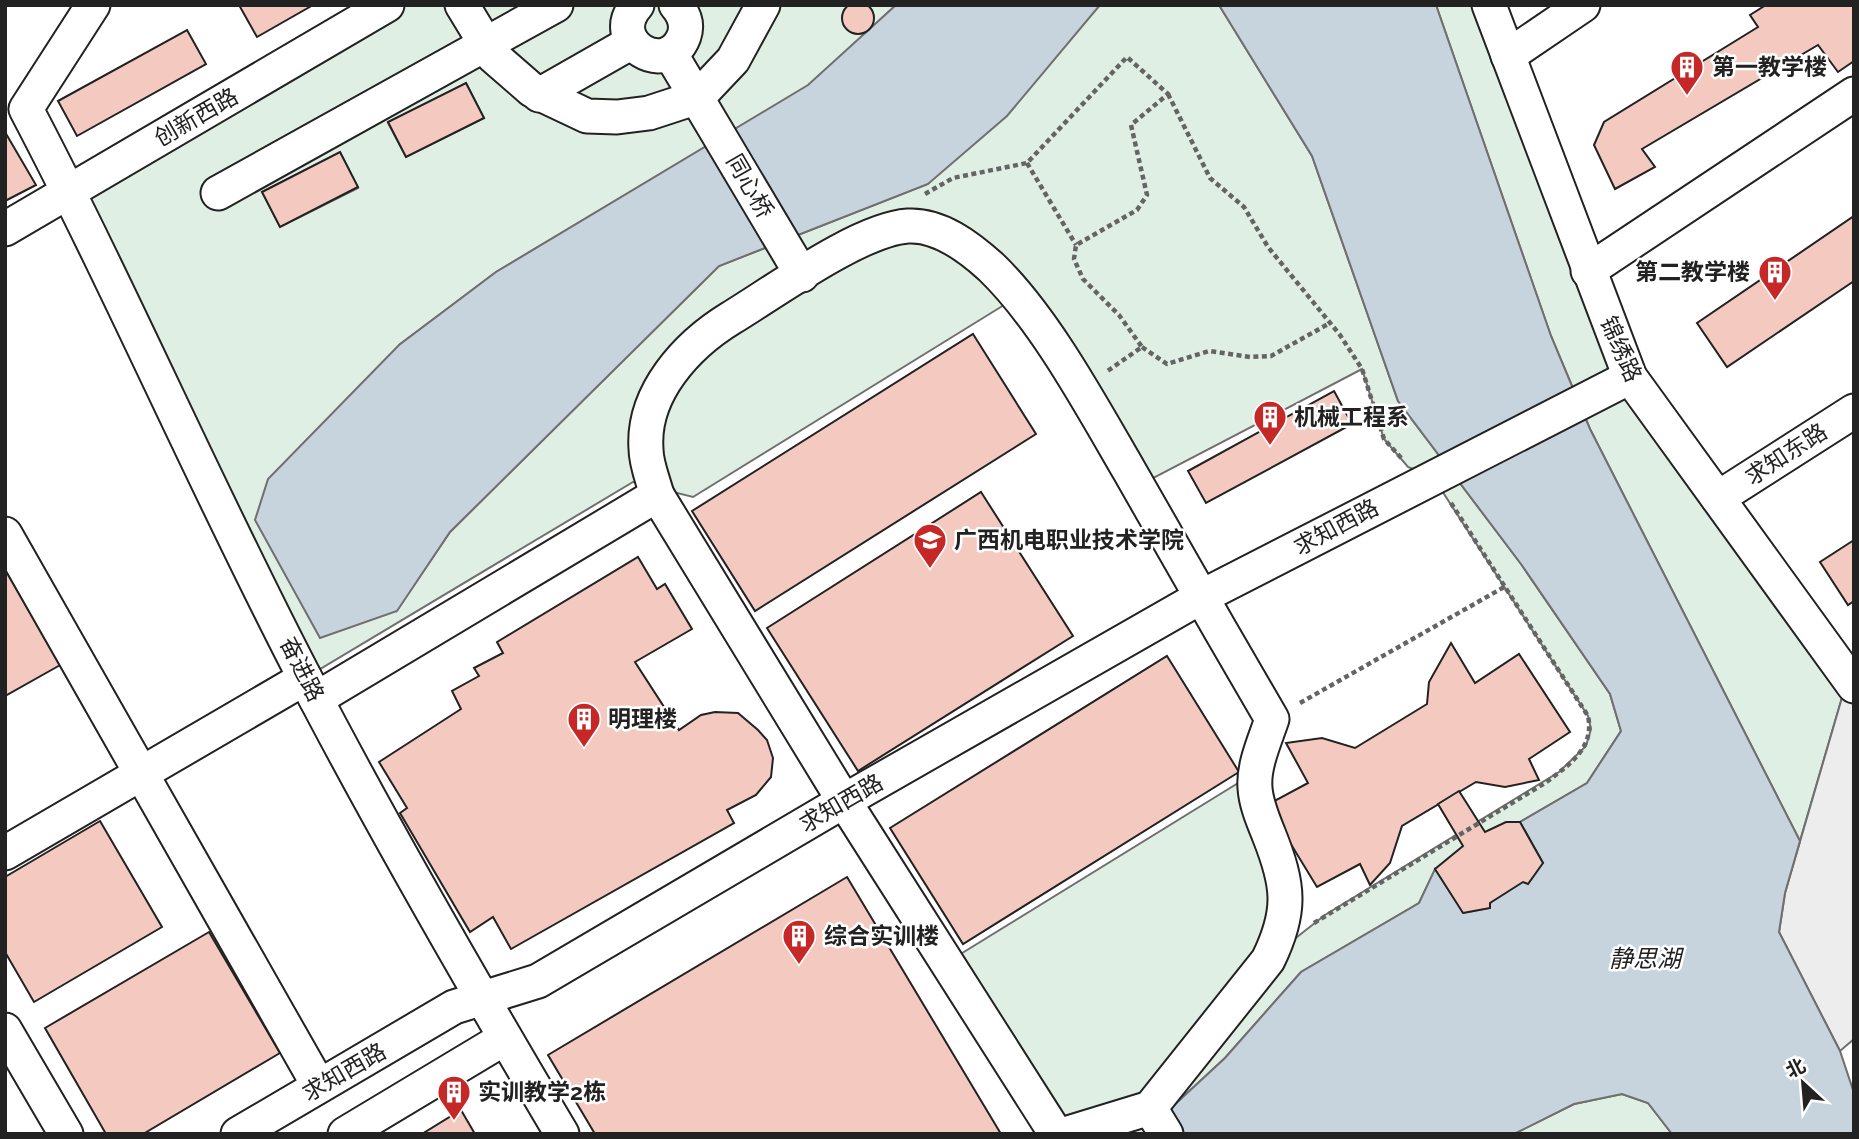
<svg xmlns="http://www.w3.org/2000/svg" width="1859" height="1139" font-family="Raleway,'Noto Sans SC',sans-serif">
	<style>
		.green { fill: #e0efe3; stroke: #6f6f6f; stroke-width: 2; fill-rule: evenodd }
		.parking { fill: #ededed; stroke: #6f6f6f; stroke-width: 2 }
		.water { fill: #c7d3dd; stroke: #6f6f6f; stroke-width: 2 }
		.building { fill: #f3c9c0; stroke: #222; stroke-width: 2 }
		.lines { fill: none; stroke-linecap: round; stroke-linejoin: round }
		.minor-casing { stroke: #222; stroke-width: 37 }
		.path { stroke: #646464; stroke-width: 4.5; stroke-dasharray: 5 3.5; stroke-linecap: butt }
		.minor { stroke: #fff; stroke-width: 33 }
		.labels { text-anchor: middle; stroke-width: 5; stroke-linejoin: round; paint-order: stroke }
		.poi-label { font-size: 23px; font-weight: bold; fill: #222; stroke: #fff; text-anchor: start }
		.street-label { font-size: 23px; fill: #222; stroke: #fff }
		.water-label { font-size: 24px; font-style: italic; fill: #222; stroke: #fff }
	</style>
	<rect width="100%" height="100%" fill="#fff"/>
	<g class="green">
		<path d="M 387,5 L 896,5 L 808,86 L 496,272 L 399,345 L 397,610 L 450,532 L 719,266 L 928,184 L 1100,5 L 1219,5 L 1312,156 L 1398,401 L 1521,564 L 1610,694 L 1621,731 L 1587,783 L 1520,822 L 1543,863 C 1522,892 1498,906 1463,913 L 1435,870 L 1419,903 L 1301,972 L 1225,1058 L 1143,1134 L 1056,1134 L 946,963 L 1256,772 L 1279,859 L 1269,959 L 1325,915 L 1559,772 L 1586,746 L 1591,729 L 1588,716 L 1433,477 L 1408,467 L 1384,439 L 1362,369 L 1138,486 L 1017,297 L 693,497 L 633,482 L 305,678 L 69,191 ZM 466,83 L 484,118 L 406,157 L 388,123 ZM 340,152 L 358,188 L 280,227 L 262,192 Z"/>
		<polygon points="1436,5 1489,5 1630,377 1848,677 1800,841 1590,429 1551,336"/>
		<polygon points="1622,1094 1648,1103 1672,1134 1514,1134 1574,1104"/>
	</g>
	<polygon class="parking" points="1848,677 1854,686 1854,1039 1840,1051 1779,932 1785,893"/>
	<g class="water">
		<polygon points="896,5 1100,5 1007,116 928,184 719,266 450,532 397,611 320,638 255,520 268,479 399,345 496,272 808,85"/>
		<polygon points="1219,5 1436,5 1551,336 1590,429 1800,841 1785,893 1779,932 1840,1051 1854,1093 1854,1134 1672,1134 1648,1103 1622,1094 1574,1104 1514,1134 1143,1134 1225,1058 1301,972 1419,903 1435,869 1464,913 1490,908 1490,903 1543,863 1520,822 1587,783 1621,731 1610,694 1521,564 1398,401 1312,156"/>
	</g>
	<g class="building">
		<circle cx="858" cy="18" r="16"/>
		<polygon points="239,5 313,5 257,37"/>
		<polygon points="1766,5 1854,5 1854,61 1838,72 1818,45 1642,149 1655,167 1615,189 1594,145 1604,122 1758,27 1750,15"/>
		<polygon points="187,30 206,64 77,136 58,101"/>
		<polygon points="466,83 484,118 406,157 388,122"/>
		<polygon points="5,132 36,185 5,201"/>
		<polygon points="340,152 358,187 280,227 262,192"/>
		<polygon points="1854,216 1854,281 1727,367 1697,323"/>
		<polygon points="973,334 1036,434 755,611 692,511"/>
		<polygon points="1334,391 1352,424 1206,503 1188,471"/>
		<polygon points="981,492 1073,636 858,771 767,628"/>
		<polygon points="1854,540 1854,601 1848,605 1820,562"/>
		<polygon points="638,557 657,589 665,584 692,629 635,662 679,730 701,715 715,712 738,713 758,730 767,740 773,758 771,777 756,795 727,810 734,823 511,949 493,917 470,932 400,813 407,808 379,762 461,709 452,691 479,676 474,668 503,653 497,642"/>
		<polygon points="5,566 62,664 5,696"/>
		<polygon points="1451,643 1475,683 1519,654 1570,732 1529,759 1539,780 1505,787 1476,782 1402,826 1390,863 1370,885 1360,864 1317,887 1267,805 1308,783 1286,743 1322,738 1355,748 1427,704 1429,682"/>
		<polygon points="1167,656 1239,772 963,944 890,828"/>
		<polygon points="1459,791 1485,832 1506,822 1520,822 1543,863 1528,884 1523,882 1490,903 1490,908 1463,913 1435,869 1463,846 1438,804"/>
		<polygon points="100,821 162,927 34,1002 5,952 5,877"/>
		<polygon points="847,877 1001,1134 595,1134 548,1055"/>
		<polygon points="209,932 280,1053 143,1134 106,1134 45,1028"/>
		<polygon points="461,1110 475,1134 422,1134"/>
	</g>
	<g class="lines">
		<defs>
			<g id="minor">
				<path d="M 93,5 L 26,109 C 124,296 207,490 305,678 C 385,832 473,984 562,1134"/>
				<polyline points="462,5 493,56 532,90 587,116 617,117 649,113 698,97 733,60 763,5"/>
				<path d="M 637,5 C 604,42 667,80 684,36 C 688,24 684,14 676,5"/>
				<polyline points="1489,5 1630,377 1854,686"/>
				<polyline points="670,53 802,275"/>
				<polyline points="1508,56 1583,5"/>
				<polyline points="539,95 632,42"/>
				<polyline points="218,193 556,5"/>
				<polyline points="5,229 387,5"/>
				<polyline points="1588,271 1854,94"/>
				<path d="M 657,495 C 653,480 646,464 646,449 C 642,393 687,345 731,318 C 774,292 860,229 908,226 C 939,224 969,247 991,267 C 1045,319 1092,407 1130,472 C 1177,555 1224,637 1272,719 C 1265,740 1253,766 1255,788 C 1256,804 1263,820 1269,835 C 1289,885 1292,911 1268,960 L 1150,1108 L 1065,1134"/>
				<polyline points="1718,498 1854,411"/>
				<polyline points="5,534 319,1086"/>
				<polyline points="316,699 657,495 844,801 1056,1134"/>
				<polyline points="5,853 305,678"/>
				<polyline points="5,1030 66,1134"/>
				<polyline points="1150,1108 1166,1134"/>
				<polyline points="238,1134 454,1007 538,981 844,801 1201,597 1630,377"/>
				<polyline points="345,1134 505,1038"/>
			</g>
		</defs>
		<use href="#minor" class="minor-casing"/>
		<g class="path">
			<polyline points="1168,94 1210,178 1244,207 1268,247 1340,335 1362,369 1384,439 1402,459"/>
			<polyline points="1027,163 1076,245"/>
			<polyline points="925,194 953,178 1027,163 1127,57 1168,94 1131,125 1147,195 1137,210 1076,245 1074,259 1083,279 1119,315 1142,347 1106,372"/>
			<polyline points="1142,347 1167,364 1209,351 1250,357 1271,356 1330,323"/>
			<polyline points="1300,703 1506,586"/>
			<path d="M 1314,923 L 1545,783 C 1569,765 1595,748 1588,716 L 1451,503"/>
		</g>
		<use href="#minor" class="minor"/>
	</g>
	<defs>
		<symbol id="building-pin" viewBox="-11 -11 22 30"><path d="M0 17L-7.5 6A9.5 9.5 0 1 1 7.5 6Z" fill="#c62828" stroke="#fff"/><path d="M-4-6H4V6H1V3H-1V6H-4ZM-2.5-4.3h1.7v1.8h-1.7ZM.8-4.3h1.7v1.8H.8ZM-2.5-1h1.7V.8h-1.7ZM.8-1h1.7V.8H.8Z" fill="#fff"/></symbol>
		<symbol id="university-pin" viewBox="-11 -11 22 30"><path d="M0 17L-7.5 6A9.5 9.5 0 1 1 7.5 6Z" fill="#c62828" stroke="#fff"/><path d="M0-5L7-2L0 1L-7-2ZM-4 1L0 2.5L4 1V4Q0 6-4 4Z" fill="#fff"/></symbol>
	</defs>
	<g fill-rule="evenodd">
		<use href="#building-pin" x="1668" y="48" width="38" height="52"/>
		<use href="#building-pin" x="1756" y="253" width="38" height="52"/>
		<use href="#building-pin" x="1251" y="398" width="38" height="52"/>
		<use href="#university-pin" x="911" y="521" width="38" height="52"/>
		<use href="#building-pin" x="565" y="700" width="38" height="52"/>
		<use href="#building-pin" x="780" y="917" width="38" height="52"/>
		<use href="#building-pin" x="435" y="1073" width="38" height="52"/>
	</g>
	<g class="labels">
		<g class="poi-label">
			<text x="1712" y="75">第一教学楼</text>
			<text x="1750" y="280" text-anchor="end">第二教学楼</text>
			<text x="1294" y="425">机械工程系</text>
			<text x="954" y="548">广西机电职业技术学院</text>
			<text x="608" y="727">明理楼</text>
			<text x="824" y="944">综合实训楼</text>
			<text x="478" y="1100">实训教学2栋</text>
		</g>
		<g class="street-label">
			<text transform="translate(196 117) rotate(-30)" y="8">创新西路</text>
			<text transform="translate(750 186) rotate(60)" y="8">同心桥</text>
			<text transform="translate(1621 349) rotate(66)" y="8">锦绣路</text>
			<text transform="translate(1786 454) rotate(-33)" y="8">求知东路</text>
			<text transform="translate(1336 527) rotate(-28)" y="8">求知西路</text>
			<text transform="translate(302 669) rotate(63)" y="8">奋进路</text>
			<text transform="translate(841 803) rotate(-30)" y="8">求知西路</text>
			<text transform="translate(344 1072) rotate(-30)" y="8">求知西路</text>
		</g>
		<g class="water-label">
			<text x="1645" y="967">静思湖</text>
		</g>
	</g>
	<rect width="1859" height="1139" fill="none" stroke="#222222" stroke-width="14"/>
	<g transform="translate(1803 1083) rotate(334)" stroke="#ffffff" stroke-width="5" paint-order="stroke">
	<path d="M0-5L12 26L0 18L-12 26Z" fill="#222222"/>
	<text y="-10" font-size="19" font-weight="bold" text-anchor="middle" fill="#222222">北</text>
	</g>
</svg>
